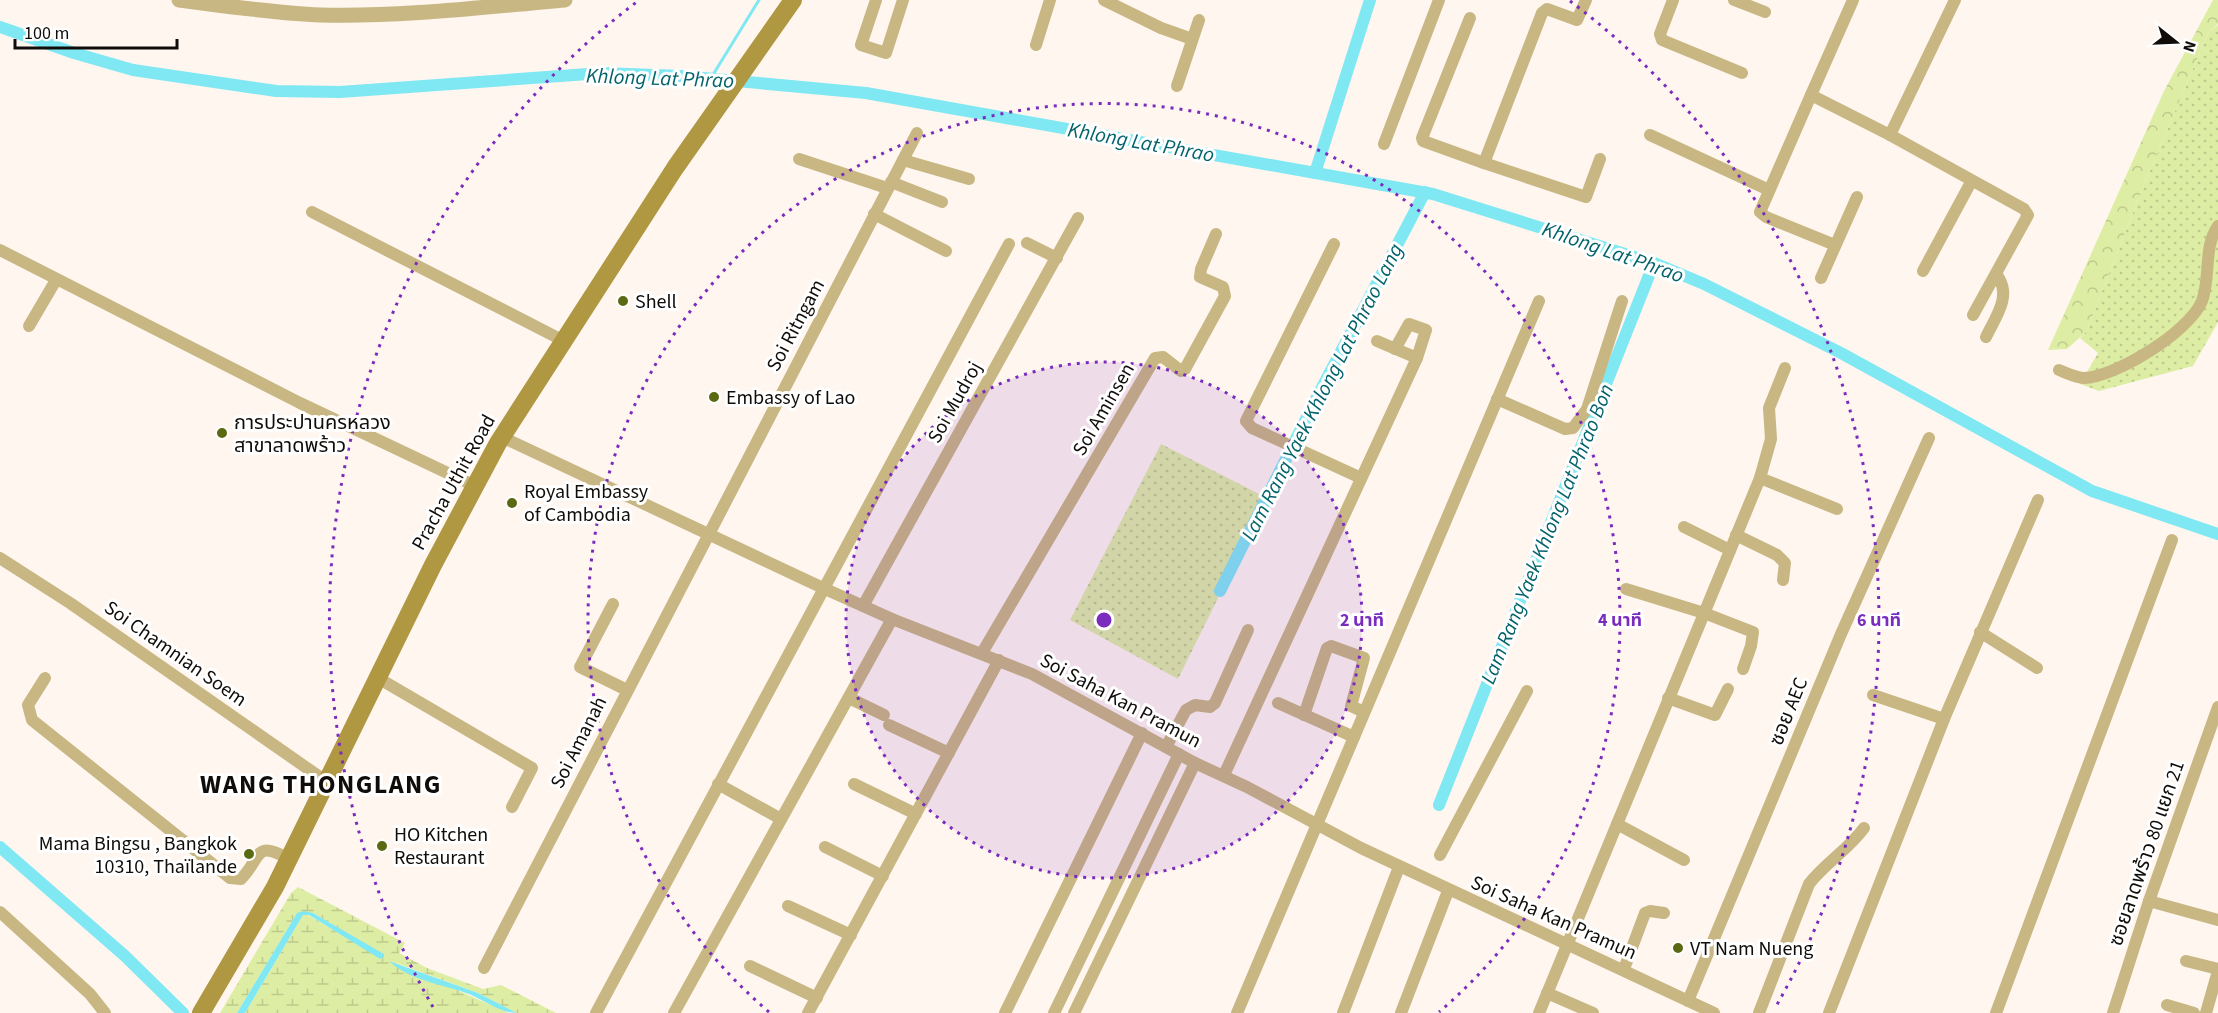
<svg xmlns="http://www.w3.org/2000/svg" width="2218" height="1013" font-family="'Source Sans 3','Noto Sans Thai',sans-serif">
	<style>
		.grass { fill: url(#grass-dots) }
		.forest { fill: url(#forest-crowns) }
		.wetland { fill: url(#wetland-marsh) }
		.water { fill: #7fe8f3 }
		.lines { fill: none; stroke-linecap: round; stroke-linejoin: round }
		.stream { stroke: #7fe8f3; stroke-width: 3 }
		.canal { stroke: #7fe8f3; stroke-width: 12 }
		.minor { stroke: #c8b783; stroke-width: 12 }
		.tertiary { stroke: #c8b783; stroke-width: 15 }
		.secondary { stroke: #b09742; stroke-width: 18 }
		.ring { fill: none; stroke: #7b2cbf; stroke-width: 3; stroke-dasharray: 3 6 }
		.poi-dot { fill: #5a6912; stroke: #fff; stroke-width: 2 }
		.labels { text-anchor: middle; stroke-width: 6; stroke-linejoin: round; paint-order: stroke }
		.poi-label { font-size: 20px; fill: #0f0c09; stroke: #fff; text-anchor: start }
		.street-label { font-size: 20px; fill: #0f0c09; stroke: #fff }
		.water-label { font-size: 21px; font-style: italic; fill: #03636b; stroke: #fff }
		.district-label { font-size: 26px; font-weight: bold; letter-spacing: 1.5px; fill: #0f0c09; stroke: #fff }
		.centre { fill: #7b2cbf; stroke: #fff; stroke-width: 3 }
		.ring-label { font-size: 18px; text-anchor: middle; font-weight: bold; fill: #7b2cbf; stroke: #fff; stroke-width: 6; stroke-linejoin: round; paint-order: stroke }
	</style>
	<defs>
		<pattern id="grass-dots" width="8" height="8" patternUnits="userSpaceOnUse" patternTransform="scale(1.5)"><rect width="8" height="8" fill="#deeda4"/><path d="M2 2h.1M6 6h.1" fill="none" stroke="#bdca8c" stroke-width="1.8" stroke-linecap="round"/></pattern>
		<pattern id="forest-crowns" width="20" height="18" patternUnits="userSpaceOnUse" patternTransform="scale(1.5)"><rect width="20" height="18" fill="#deeda4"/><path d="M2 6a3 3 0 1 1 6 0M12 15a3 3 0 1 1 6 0" fill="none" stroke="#bdca8c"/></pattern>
		<pattern id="wetland-marsh" width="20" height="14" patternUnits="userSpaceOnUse" patternTransform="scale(1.5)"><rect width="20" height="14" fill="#deeda4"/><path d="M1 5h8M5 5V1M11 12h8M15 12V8" fill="none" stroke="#bdca8c"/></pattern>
	</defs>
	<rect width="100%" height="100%" fill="#fef6ef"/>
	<g class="grass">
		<polygon points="2218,25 2218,322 2193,366 2099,391 2080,384 2098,353 2080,338 2086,332 2143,187 2208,33"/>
		<polygon points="1161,444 1263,496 1217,589 1218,598 1178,679 1070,620"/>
	</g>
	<polygon class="forest" points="2213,0 2218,0 2218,24 2208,33 2143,187 2086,332 2067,349 2048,350 2164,91"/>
	<polygon class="wetland" points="298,887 405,943 399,953 427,968 483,989 501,985 556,1013 517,1013 478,993 391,961 509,1013 245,1013 303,915 308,915 382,959 383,954 313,913 297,913 237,1013 220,1013 291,893"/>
	<g class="water">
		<polygon points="304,911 313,913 384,954 384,957 380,959 309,915 303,915 245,1013 237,1013 297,913"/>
		<path d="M 389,961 L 478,993 L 517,1013 C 500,1013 484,1000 469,994 C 443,984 410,981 389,961 Z"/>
	</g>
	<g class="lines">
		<polyline class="stream" points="711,78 759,0"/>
		<g class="canal">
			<polyline points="0,27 74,53 133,70 276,91 340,92 602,73 682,76 866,93 1433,194 1654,263 1704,284 1841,353 2092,491 2218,534"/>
			<polyline points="1315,173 1370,0"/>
			<polyline points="1220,591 1316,399 1425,192"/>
			<polyline points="1439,805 1654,263"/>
			<polyline points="0,847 125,956 183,1013"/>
		</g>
		<g class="minor">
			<polyline points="876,0 861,45 886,53 903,0"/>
			<polyline points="1104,0 1161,28 1192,39"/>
			<polyline points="1586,0 1577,20 1547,9 1542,13 1484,163 1586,197 1600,159"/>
			<polyline points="1673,0 1660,34 1662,40 1742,73"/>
			<polyline points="1734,0 1765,12"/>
			<polyline points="1853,0 1811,95 1890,135 2024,209 2028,215 1973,315"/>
			<polyline points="1470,18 1422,138 1423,141 1484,163"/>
			<polyline points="1036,45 1050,0"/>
			<polyline points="1177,86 1199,20"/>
			<polyline points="1811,95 1760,212 1766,217 1835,245"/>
			<polyline points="1650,135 1769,190"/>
			<polyline points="1890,135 1955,0"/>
			<polyline points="1384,144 1439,0"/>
			<polyline points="799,159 887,188"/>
			<polyline points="903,160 969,179"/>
			<polyline points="891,182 942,202"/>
			<polyline points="312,212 564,341"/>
			<polyline points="874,214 946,251"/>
			<polyline points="1027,243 1057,258"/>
			<polyline points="1334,244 1246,421 1252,428 1361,478"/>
			<polyline points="0,250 300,403 475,486"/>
			<polyline points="1923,271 1971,182"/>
			<polyline points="1821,278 1857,197"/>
			<polyline points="29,326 56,280"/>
			<path d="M 1986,337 C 1996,316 2013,295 1996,274"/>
			<polyline points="1377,341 1417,358"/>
			<path d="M 2059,370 C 2067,373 2076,378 2085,378 C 2117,376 2189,332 2202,301 C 2211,277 2203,247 2218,226"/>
			<polyline points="1497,399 1565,429 1573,428 1587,409 1622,301"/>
			<polyline points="502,437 823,588 892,619 1032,674 1195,763 1247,787 1361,848 1714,1013"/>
			<polyline points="1760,478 1837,509"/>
			<polyline points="1684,527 1730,550"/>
			<polyline points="1736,535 1777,555 1785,563 1783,580"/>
			<polyline points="0,558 70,603 327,782"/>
			<polyline points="1626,589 1704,613 1753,632 1751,646 1743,669"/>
			<polyline points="613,604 580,667 627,690"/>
			<polyline points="863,606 1078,218"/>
			<polyline points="1980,632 2037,668"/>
			<polyline points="982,653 1155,358 1163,357 1181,371 1185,369 1225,296 1223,287 1200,277 1201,269 1216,234"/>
			<path d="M 45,678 L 28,705 L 32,720 L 230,878 L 241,879 C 262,858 253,839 289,859"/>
			<polyline points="378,678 532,768 512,807"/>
			<polyline points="1873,695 1944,719"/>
			<polyline points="849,698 884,715"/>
			<polyline points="1668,698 1715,715 1728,689"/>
			<polyline points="1278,703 1354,737"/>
			<polyline points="1304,715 1327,648 1331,646 1364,658 1351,706 1364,712"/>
			<polyline points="889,725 949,753"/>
			<polyline points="1166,747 1186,710 1195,705 1210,707 1215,703 1248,630"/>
			<polyline points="1224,775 1417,358 1426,330 1409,324 1395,349"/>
			<polyline points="718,784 781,819"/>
			<polyline points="854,784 916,814"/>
			<polyline points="1617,824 1684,860"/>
			<polyline points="825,847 883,876"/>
			<polyline points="1440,855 1527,691"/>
			<polyline points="2149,901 2218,920"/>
			<polyline points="788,906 851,935"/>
			<polyline points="0,912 90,994 105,1013"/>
			<polyline points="2186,961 2218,969"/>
			<polyline points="750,966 817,998"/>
			<polyline points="484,968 917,133"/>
			<polyline points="1624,969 1645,913 1650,911 1664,913"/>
			<polyline points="1547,993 1593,1013"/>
			<polyline points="1688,1001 1841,634 1929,438"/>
			<polyline points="2167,1005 2194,1013"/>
			<polyline points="596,1013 1009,244"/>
			<polyline points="674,1013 892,619"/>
			<polyline points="808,1013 999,660"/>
			<polyline points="1005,1013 1142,733"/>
			<polyline points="1054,1013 1179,754"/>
			<polyline points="1074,1013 1195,763"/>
			<polyline points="1237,1013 1539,301"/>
			<polyline points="1343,1013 1399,867"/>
			<polyline points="1401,1013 1448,891"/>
			<polyline points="1539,1013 1760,478 1771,439 1769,408 1785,368"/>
			<path d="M 1759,1013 L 1809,884 C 1825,863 1848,850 1864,828"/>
			<polyline points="1829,1013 1944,719 2038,500"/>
			<polyline points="1996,1013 2172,540"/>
			<polyline points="2113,1013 2149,901 2218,707"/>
			<polyline points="2206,1013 2218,971"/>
		</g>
		<path class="tertiary" d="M 179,0 C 226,6 273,13 321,15 C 402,17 484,7 565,0"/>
		<polyline class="secondary" points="201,1013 275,887 433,565 498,443 675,168 793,0"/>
	</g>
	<circle cx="1104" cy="620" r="258" fill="#7b2cbf" fill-opacity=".12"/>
	<g class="ring">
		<circle cx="1104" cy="620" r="258"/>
		<path d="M769 1012A516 516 0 1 1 1439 1012"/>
		<path d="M433 1007A775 775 0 0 1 638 1M1570 1A775 775 0 0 1 1775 1008"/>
	</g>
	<g class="poi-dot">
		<circle cx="623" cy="301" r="6"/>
		<circle cx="714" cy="397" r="6"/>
		<circle cx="222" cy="433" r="6"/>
		<circle cx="512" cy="503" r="6"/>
		<circle cx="382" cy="846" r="6"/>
		<circle cx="249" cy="854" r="6"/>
		<circle cx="1678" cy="948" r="6"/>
	</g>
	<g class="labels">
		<g class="poi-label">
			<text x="635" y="308">Shell</text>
			<text x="726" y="404">Embassy of Lao</text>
			<text x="234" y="429">การประปานครหลวง<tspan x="234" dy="23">สาขาลาดพร้าว</tspan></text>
			<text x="524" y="498">Royal Embassy<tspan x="524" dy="23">of Cambodia</tspan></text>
			<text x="394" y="841">HO Kitchen<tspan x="394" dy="23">Restaurant</tspan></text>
			<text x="237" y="850" text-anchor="end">Mama Bingsu , Bangkok<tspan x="237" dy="23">10310, Thaïlande</tspan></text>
			<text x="1690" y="955">VT Nam Nueng</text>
		</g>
		<g class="street-label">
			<text transform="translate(795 325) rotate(-62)" y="7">Soi Ritngam</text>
			<text transform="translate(954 402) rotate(-61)" y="7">Soi Mudroj</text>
			<text transform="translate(1103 409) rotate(-60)" y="7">Soi Aminsen</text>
			<text transform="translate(453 482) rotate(-61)" y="7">Pracha Uthit Road</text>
			<text transform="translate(176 653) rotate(35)" y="7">Soi Chamnian Soem</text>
			<text transform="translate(1121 700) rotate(28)" y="7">Soi Saha Kan Pramun</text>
			<text transform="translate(1788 711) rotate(-68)" y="7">ซอย AEC</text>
			<text transform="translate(578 742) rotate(-63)" y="7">Soi Amanah</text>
			<text transform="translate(2146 853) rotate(-71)" y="7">ซอยลาดพร้าว 80 แยก 21</text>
			<text transform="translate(1554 917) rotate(24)" y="7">Soi Saha Kan Pramun</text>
		</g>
		<g class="water-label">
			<text transform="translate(660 78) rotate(2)" y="7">Khlong Lat Phrao</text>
			<text transform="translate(1141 142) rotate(10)" y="7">Khlong Lat Phrao</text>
			<text transform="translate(1613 252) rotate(19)" y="7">Khlong Lat Phrao</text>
			<text transform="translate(1322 392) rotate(-63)" y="7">Lam Rang Yaek Khlong Lat Phrao Lang</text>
			<text transform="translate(1547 534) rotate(-68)" y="7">Lam Rang Yaek Khlong Lat Phrao Bon</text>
		</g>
		<g class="district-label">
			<text x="321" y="793">WANG THONGLANG</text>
		</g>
	</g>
	<circle cx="1104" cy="620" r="9" class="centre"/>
	<g class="ring-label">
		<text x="1362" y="626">2 นาที</text>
		<text x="1620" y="626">4 นาที</text>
		<text x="1879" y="626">6 นาที</text>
	</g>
	<g transform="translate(2176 42) rotate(108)" stroke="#ffffff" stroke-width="4.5" paint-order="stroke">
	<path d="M0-4.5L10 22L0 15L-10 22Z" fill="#0f0c09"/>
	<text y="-9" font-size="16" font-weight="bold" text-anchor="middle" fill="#0f0c09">N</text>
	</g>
	<path d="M15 39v9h162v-9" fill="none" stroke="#0f0c09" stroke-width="3"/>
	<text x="24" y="39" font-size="18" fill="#0f0c09" stroke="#ffffff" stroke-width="4.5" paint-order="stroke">100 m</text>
</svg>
